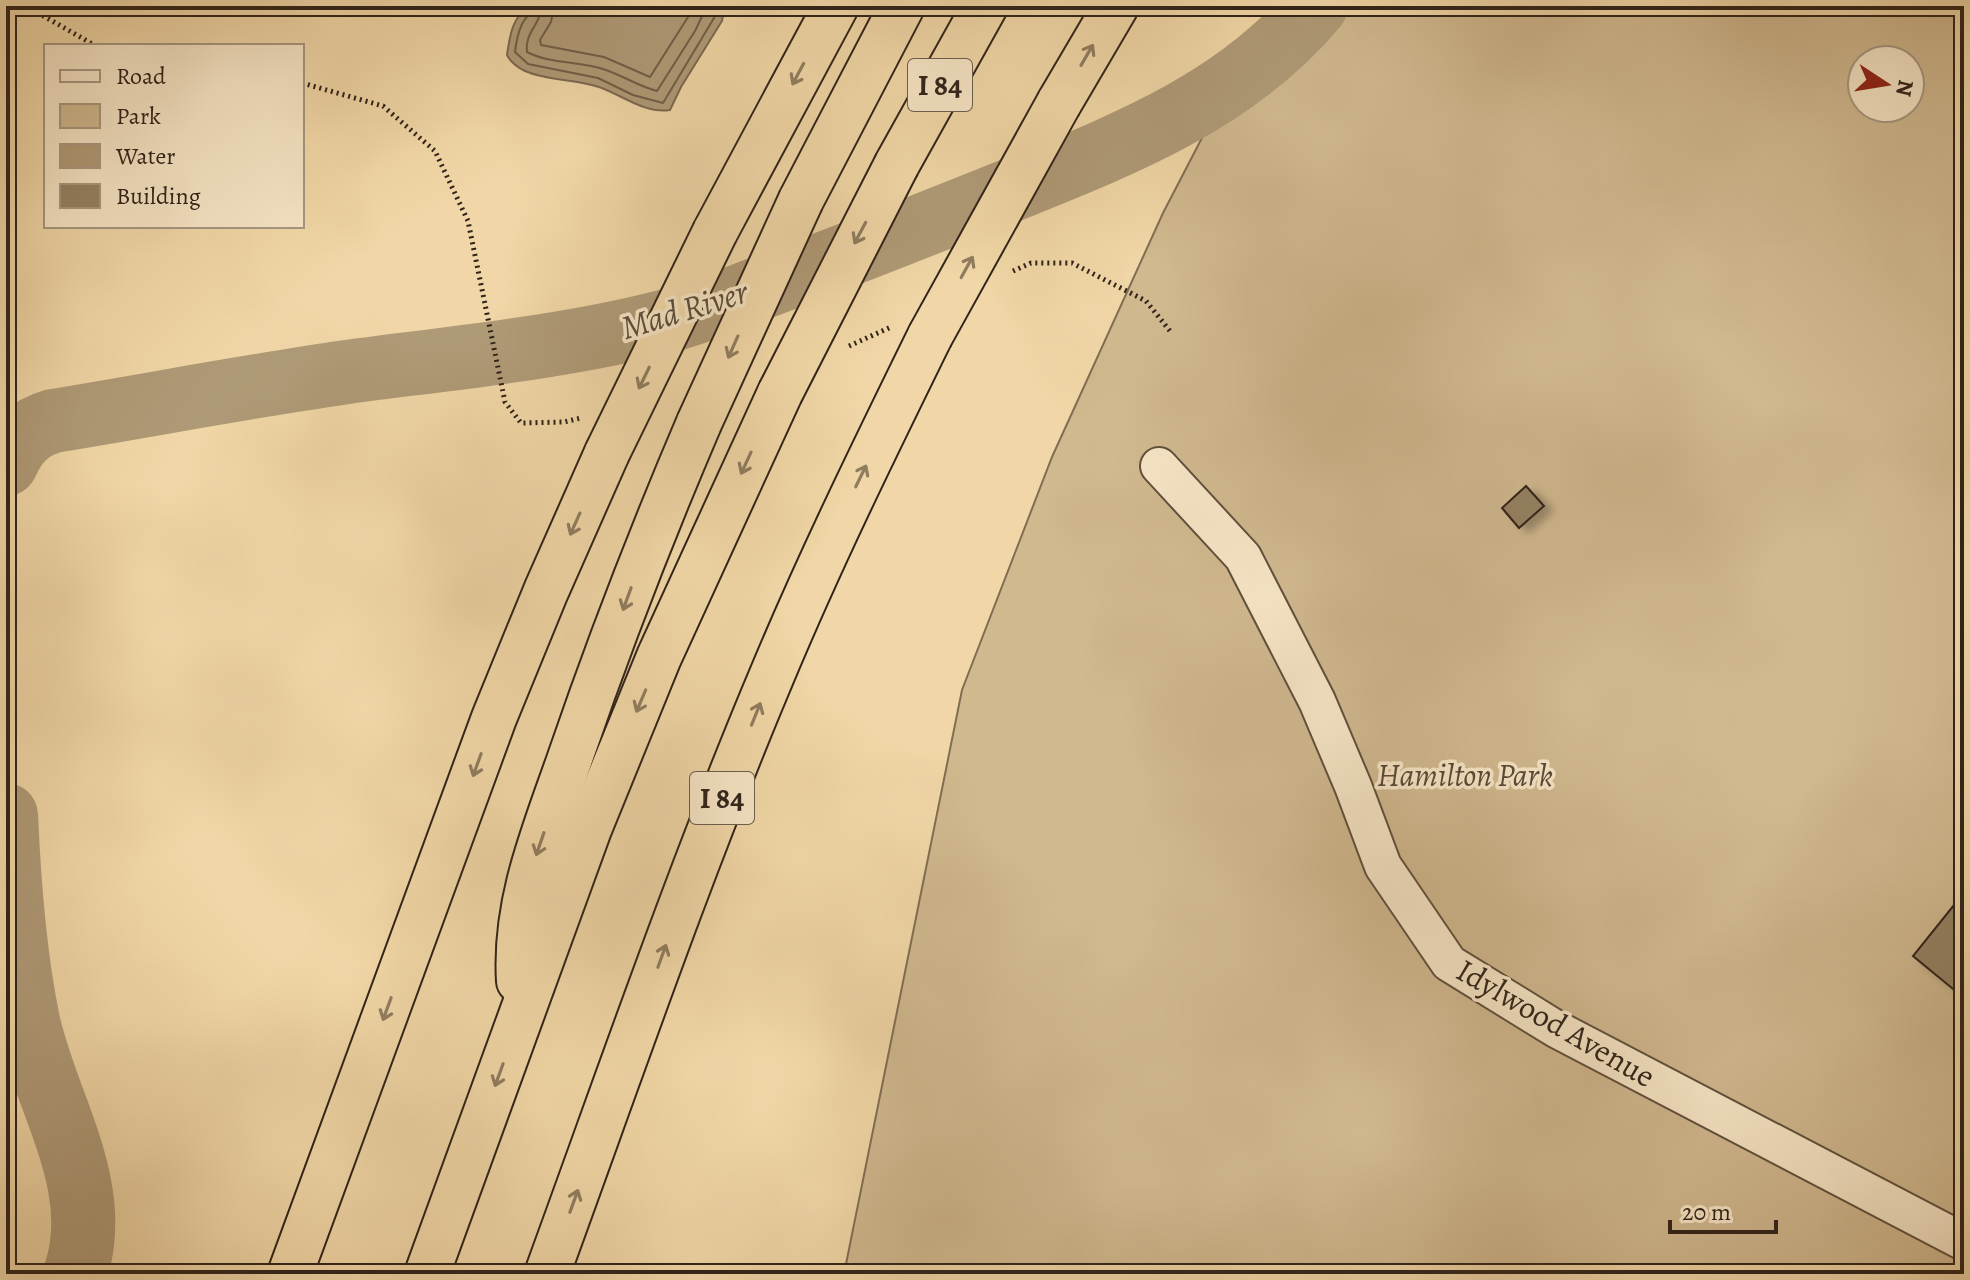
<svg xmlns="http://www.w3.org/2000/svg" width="1970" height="1280" font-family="Alegreya,serif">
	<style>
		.green { fill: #d0b88f; stroke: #806e54; stroke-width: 2; fill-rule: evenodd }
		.water { fill: #af9a77; stroke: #7c6a52; stroke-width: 2 }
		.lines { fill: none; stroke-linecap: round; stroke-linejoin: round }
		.shore { stroke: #705e48; stroke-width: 2 }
		.river { stroke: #af9a77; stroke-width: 64 }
		.building { fill: #948163; stroke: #30231a; stroke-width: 2; filter: url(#shadow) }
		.street-casing { stroke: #60503d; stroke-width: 40 }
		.highway-casing { stroke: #30231a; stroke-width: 48 }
		.path { stroke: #30231a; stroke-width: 5; stroke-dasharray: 2 4; stroke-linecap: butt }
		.street { stroke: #f6e5c6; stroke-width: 36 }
		.highway { stroke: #f1d7a7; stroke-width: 44 }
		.highway-bridge-casing { stroke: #30231a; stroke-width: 48; stroke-linecap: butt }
		.highway-bridge { stroke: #f1d7a7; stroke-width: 44 }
		.oneway { stroke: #907d60 }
		.labels { text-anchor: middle; stroke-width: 7; stroke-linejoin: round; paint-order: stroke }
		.shield { fill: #f6e5c6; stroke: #6b5d4e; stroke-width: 2 }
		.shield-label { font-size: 30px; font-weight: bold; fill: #30231a }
		.park-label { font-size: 32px; font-style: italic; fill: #584837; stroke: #f6e5c6 }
		.street-label { font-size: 32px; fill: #30231a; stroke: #f6e5c6 }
		.water-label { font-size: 34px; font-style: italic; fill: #5c4d3b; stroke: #f6e5c6 }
	</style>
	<defs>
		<filter id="shadow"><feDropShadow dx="9" dy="5" stdDeviation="4" flood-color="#0004"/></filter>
	</defs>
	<rect width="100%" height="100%" fill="#f1d7a7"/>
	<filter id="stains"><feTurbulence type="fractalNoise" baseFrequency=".0025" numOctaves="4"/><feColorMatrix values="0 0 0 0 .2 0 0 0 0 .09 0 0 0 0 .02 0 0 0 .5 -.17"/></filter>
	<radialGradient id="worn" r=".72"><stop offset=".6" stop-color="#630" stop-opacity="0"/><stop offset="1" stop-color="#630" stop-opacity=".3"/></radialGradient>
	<path class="green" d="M 1283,6 L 1964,6 L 1964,1274 L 844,1274 L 962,690 L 1052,457 L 1163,213 L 1260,26 ZM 1862,60 L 1910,60 L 1910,108 L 1862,108 Z"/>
	<path class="water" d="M 529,6 L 725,6 L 722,21 L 681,87 L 670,110 C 645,114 622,95 599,87 C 575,79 548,81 525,71 C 517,67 511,63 507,55 C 510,35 512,18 529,6 Z"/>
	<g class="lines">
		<g class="shore">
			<path d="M 532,6 C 531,15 526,16 522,24 C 518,33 516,43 515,52 L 528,64 L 598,78 L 633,95 L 663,103 L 714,18 L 717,6"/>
			<path d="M 542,6 C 541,24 524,33 527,52 C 550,64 578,61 603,69 C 622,75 638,86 657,91 L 695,31 L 707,6"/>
			<polyline points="554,6 551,22 540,40 541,45 604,57 650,77 695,6"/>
		</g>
		<g class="river">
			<path d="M 6,464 C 16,441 29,428 53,421 C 151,405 249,386 347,372 C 452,358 560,348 663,322 C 700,313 736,297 771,284 C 848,255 924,225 999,195 C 1115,148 1233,105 1316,6"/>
			<path d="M 6,815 C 9,884 14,954 28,1021 C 46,1105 105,1187 75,1274"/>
		</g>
	</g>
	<g class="building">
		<polygon points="1526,486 1544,506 1519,528 1502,508"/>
		<polygon points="1954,905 1964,913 1964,998 1913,956"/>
	</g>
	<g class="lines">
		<defs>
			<polyline id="street" points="1159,466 1243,557 1317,701 1353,786 1383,866 1449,963 1556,1029 1964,1242"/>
			<g id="highway">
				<polyline points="1059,103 1116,6"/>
				<polyline points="897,164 985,6"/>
				<polyline points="801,200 902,6"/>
				<polyline points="715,232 836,6"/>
				<path d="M 519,981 C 514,902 545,830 570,758 C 609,644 652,533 699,423"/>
				<polyline points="290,1274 494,718 546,591 607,453"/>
				<polyline points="427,1274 589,829 659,657 780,393"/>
				<path d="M 547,1274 C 620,1074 689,872 772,675 C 820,560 875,448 930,336"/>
			</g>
		</defs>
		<use href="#street" class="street-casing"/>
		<use href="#highway" class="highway-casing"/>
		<g class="path">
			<polyline points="36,6 40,14 96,46"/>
			<polyline points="302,83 383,106 435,151 468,221 505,402 521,423 564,422 581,418"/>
			<polyline points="1013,271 1031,263 1072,263 1146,301 1170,331"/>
			<polyline points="849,346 891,327"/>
		</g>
		<use href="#street" class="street"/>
		<use href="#highway" class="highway"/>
		<defs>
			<g id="highway-bridge">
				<polyline points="930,336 1059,103"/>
				<polyline points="780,393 897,164"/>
				<polyline points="699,423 801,200"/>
				<polyline points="607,453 715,232"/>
			</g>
		</defs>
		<use href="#highway-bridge" class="highway-bridge-casing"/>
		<use href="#highway-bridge" class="highway-bridge"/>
	</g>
	<defs><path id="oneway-shaft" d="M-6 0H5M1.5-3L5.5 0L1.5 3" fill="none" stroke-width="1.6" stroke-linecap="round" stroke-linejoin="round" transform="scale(2)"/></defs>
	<g class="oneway">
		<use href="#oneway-shaft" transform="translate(1087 55) rotate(-60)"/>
		<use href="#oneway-shaft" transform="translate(798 74) rotate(118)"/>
		<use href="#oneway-shaft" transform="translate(860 233) rotate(118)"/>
		<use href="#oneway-shaft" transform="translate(967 267) rotate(-61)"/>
		<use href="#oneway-shaft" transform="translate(733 347) rotate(114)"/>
		<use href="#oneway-shaft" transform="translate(644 378) rotate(116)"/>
		<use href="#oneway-shaft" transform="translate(746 463) rotate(115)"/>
		<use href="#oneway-shaft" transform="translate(861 476) rotate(-64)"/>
		<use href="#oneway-shaft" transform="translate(575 524) rotate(114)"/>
		<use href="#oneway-shaft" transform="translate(627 599) rotate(110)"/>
		<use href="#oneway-shaft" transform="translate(641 701) rotate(113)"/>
		<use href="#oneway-shaft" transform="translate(756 714) rotate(-68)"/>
		<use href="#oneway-shaft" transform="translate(477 765) rotate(110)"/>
		<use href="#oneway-shaft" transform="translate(540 844) rotate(109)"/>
		<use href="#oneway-shaft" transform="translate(662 956) rotate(-70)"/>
		<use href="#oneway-shaft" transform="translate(387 1009) rotate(110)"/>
		<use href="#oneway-shaft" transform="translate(499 1075) rotate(110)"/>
		<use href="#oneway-shaft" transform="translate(574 1201) rotate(-70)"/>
	</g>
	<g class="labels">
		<g class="shield">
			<rect x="908" y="59" width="64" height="52" rx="6"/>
			<rect x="690" y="772" width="64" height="52" rx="6"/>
		</g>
		<g class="shield-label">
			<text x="940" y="95">I 84</text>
			<text x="722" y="808">I 84</text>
		</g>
		<g class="park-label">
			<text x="1465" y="786">Hamilton Park</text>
		</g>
		<g class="street-label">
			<text transform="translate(1556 1023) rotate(30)" y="11">Idylwood Avenue</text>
		</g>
		<g class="water-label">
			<text transform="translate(684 309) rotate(-17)" y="12">Mad River</text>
		</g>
	</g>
	<rect width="1970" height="1280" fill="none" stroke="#f1d7a7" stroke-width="32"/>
	<rect x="8" y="8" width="1954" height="1264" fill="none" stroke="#30231a" stroke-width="4"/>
	<rect x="16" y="16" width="1938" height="1248" fill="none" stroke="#30231a" stroke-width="2"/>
	<rect x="44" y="44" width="260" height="184" fill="#f6e5c6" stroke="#a79781" stroke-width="2"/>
	<rect x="60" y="70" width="40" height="12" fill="#f6e5c6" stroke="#a79781" stroke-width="2"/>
	<text x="116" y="84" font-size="24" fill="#30231a">Road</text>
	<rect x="60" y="104" width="40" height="24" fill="#d0b88f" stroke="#a79781" stroke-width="2"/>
	<text x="116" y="124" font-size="24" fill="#30231a">Park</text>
	<rect x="60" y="144" width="40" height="24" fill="#af9a77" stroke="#a79781" stroke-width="2"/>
	<text x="116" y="164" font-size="24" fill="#30231a">Water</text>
	<rect x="60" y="184" width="40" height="24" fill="#948163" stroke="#a79781" stroke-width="2"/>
	<text x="116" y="204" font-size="24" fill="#30231a">Building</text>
	<g transform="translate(1886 84) rotate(102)"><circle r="38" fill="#f6e5c6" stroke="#a79781" stroke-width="2"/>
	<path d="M0-6L14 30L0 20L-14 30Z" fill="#8f2418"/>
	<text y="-12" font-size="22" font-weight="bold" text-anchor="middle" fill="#30231a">N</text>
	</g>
	<path d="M1670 1220v12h106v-12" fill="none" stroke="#30231a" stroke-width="4"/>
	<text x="1682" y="1220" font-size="24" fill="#30231a" stroke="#f6e5c6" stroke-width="6" paint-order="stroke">20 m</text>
	<rect width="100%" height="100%" filter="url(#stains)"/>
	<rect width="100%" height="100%" fill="url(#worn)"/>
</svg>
